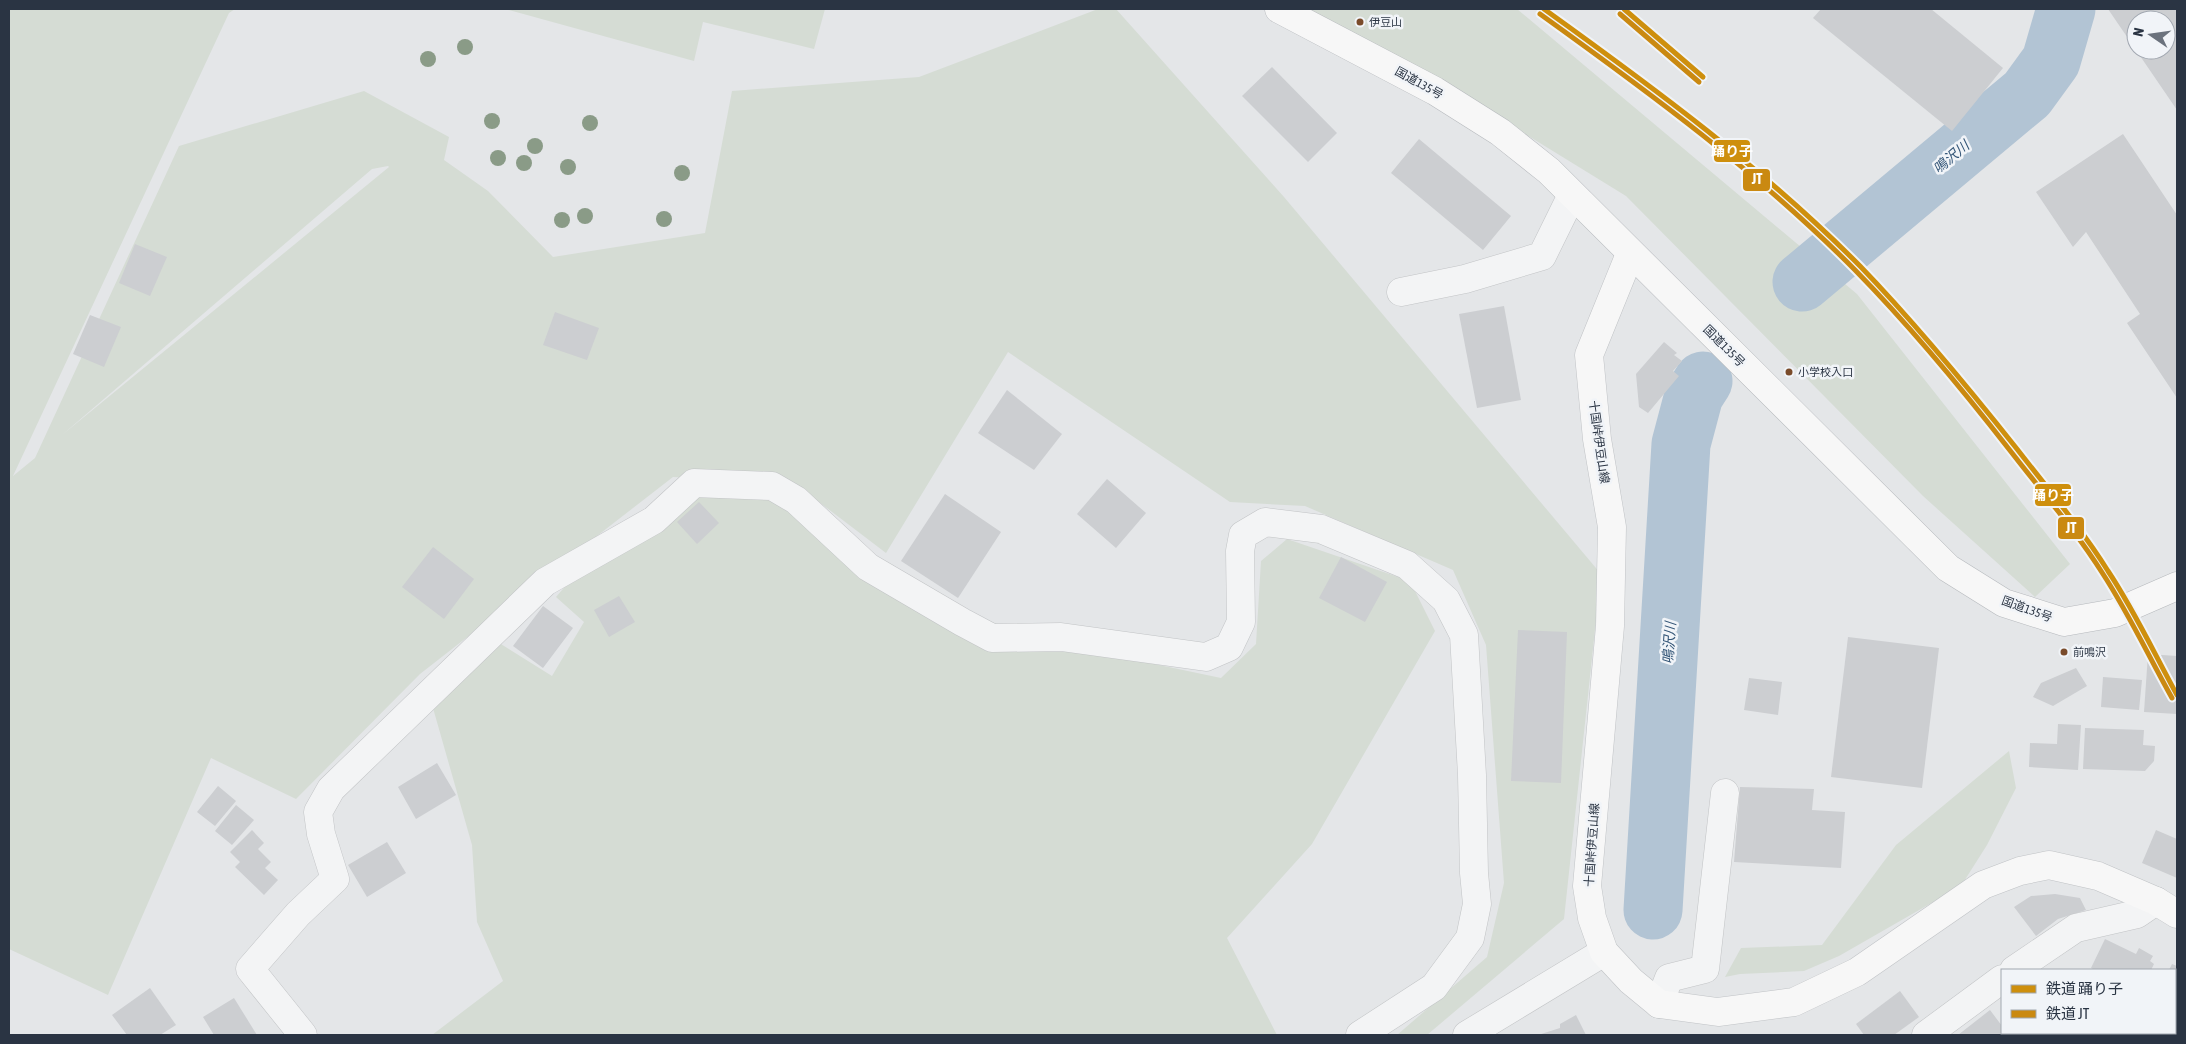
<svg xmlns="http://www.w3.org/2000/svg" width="2186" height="1044" font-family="'Asap Condensed','Noto Sans JP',sans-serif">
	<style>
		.green { fill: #d5dcd4; fill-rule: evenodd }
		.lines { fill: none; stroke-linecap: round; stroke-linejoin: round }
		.river { stroke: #b2c4d4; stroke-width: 59 }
		.building { fill: #ccced1 }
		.minor-casing { stroke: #c2c4c6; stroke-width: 29 }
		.major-casing { stroke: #c0c3c6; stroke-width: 29 }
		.highway-casing { stroke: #b6b9bd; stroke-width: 29 }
		.minor { stroke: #f3f4f5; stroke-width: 28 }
		.major { stroke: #f7f7f7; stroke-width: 28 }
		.highway { stroke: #f7f7f7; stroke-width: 28 }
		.rail-1-casing { stroke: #f1f4f8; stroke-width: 9 }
		.rail-2-casing { stroke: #f1f4f8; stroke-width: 9 }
		.rail-1 { stroke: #ce8f0d; stroke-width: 5 }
		.rail-2 { stroke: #ca8911; stroke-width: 5 }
		.tree { fill: #8a9b87 }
		.bus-dot { fill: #7a4b2a; stroke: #f1f4f8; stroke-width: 2 }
		.labels { text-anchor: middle; stroke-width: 5; stroke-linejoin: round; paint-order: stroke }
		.bus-label { font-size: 11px; fill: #2a3443; stroke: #f1f4f8; text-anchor: start }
		.street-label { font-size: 12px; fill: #2a3443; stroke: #f1f4f8 }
		.water-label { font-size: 14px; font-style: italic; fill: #357; stroke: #f1f4f8 }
		.line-badge { stroke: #f1f4f8; stroke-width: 2 }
		.badge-label { font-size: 14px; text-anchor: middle; font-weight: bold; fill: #fff }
	</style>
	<rect width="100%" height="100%" fill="#e4e6e8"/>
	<g class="green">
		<path d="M 9,9 L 235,9 L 229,13 L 13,476 L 35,458 L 179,146 L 364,91 L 449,137 L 444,160 L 488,191 L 553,257 L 705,233 L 732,91 L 919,77 L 1098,9 L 1116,9 L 1284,197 L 1601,574 L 1564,919 L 1427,1035 L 1397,1035 L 1487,957 L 1504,883 L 1486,645 L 1453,570 L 1305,506 L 1230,502 L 1008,352 L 886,553 L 794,483 L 673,477 L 477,629 L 552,676 L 584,622 L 556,597 L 593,554 L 694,483 L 773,497 L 868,567 L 1026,637 L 1221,678 L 1256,644 L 1261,561 L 1287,539 L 1410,581 L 1435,631 L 1312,844 L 1227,938 L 1277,1035 L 432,1035 L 503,981 L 477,922 L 472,845 L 429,694 L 475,631 L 420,674 L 296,799 L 211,758 L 108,995 L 9,949 ZM 388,166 L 389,167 L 62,435 L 372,169 Z"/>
		<polygon points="505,9 825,9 814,49 703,22 694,61"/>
		<polygon points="1308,9 1517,9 1857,294 2070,564 2035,597 1923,496 1626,196 1428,74"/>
		<polygon points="2009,751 2016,788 1987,845 1961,886 1839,956 1804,971 1740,974 1725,977 1741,948 1822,945 1896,845"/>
	</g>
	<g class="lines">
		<g class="river">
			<polyline points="1802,282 2027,94 2051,61 2066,9"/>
			<polyline points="1653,910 1681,444 1694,395 1703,381"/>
		</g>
	</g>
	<g class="building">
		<polygon points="1821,9 1931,9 2003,68 1952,131 1813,18"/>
		<polygon points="2108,9 2177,9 2177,110 2136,50 2166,50 2166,20 2136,20 2136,50"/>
		<polygon points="1272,67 1337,133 1308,162 1242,96"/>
		<polygon points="2123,134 2177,215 2177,398 2127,323 2140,314 2086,232 2073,247 2036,192"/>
		<polygon points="1419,139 1511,216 1483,250 1391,173"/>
		<polygon points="135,244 167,257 150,296 119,283"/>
		<polygon points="1504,306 1521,400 1477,408 1459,314"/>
		<polygon points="555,312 599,328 587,360 543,345"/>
		<polygon points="90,315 121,327 104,367 73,354"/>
		<polygon points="1664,342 1677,353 1674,355 1682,361 1673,371 1679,376 1648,413 1639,407 1636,374"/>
		<polygon points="1007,390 1062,434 1034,470 978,433"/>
		<polygon points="1107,479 1146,513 1116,548 1077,514"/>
		<polygon points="945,494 1001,532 958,598 901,561"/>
		<polygon points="699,502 719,523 697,544 677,522"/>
		<polygon points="433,547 474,579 444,619 402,587"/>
		<polygon points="1341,557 1387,582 1365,622 1319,598"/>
		<polygon points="619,596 635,622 609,637 594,610"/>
		<polygon points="543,606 573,628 543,668 513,646"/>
		<polygon points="1518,630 1567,632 1561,783 1511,781"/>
		<polygon points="1848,637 1939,648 1922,788 1831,777"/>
		<polygon points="2148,654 2177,656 2177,714 2144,712"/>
		<polygon points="2076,668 2087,686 2053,706 2033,697 2041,683"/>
		<polygon points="2103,677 2142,680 2139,710 2101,707"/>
		<polygon points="1749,678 1782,682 1778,715 1744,710"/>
		<polygon points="2058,724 2081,725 2078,770 2029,767 2030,743 2057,744"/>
		<polygon points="2085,728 2144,730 2143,745 2155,746 2154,761 2145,771 2083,769"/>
		<polygon points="437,763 456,795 416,819 398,787"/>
		<polygon points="218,786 236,801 215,826 197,812"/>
		<polygon points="1740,787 1814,789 1812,810 1845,812 1841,868 1734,862"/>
		<polygon points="236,805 254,820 232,845 215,831"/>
		<polygon points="252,830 264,843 258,849 271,862 265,868 278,880 264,895 235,867 240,862 230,852"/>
		<polygon points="2156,830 2177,839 2177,878 2142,863"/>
		<polygon points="387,842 406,873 367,897 348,865"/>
		<polygon points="2055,894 2080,898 2086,910 2058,919 2036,936 2014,907 2031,896"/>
		<polygon points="2105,939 2136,954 2139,948 2153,956 2150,961 2154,964 2151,970 2095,970 2091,968"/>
		<polygon points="2172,964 2177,966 2177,1035 2169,1033 2175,1033 2175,970 2169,970"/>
		<polygon points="150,988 176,1025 160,1035 127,1035 112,1015"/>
		<polygon points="1900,991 1919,1017 1894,1035 1864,1035 1856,1024"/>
		<polygon points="234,998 257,1035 214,1035 203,1017"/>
		<polygon points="1990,1010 2002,1026 2002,1033 2007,1033 2009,1035 1958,1035"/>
		<polygon points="1576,1015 1586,1035 1538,1035 1560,1028 1560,1024"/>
		<polygon points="2078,1033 2109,1033 2108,1035 2077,1035"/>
	</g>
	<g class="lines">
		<defs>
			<g id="minor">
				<polyline points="1401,292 1465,279 1542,256 1572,195"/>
				<polyline points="2014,970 2076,928 2137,914 2156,901"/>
				<polyline points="1659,1004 1669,978 1705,969 1725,793"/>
				<polyline points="303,1035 250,969 298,914 335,879 321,834 318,812 331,789 545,582 654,520 694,483 772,486 796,500 868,567 962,622 992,638 1061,637 1206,657 1229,647 1241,622 1240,551 1243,535 1265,522 1321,529 1407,565 1446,600 1464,635 1472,775 1474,873 1477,904 1470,938 1434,987 1360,1035"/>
				<polyline points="1467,1035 1604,952"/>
				<polyline points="1926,1035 2002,979"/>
			</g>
			<polyline id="major" points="1630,254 1589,355 1597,439 1612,527 1610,626 1587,886 1592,918 1604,952 1631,981 1659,1004 1718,1012 1794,1002 1857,972 1983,885 2020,871 2049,865 2098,876 2156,901 2177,914"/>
			<polyline id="highway" points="1279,9 1435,91 1500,132 1549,171 1948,568 2004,603 2064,622 2115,613 2177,586"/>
		</defs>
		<use href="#minor" class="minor-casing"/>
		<use href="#major" class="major-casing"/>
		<use href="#highway" class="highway-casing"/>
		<use href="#minor" class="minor"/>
		<use href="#major" class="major"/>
		<use href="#highway" class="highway"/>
		<defs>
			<g id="rail-1">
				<path d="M 1544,9 C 1654,88 1764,169 1860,266 C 1916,324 1967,386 2017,449 C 2048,489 2081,528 2108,571 C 2134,610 2154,653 2177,695"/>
				<polyline points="1624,9 1703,77"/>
			</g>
			<g id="rail-2">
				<path d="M 1540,14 C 1650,93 1760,174 1855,270 C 1912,328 1963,390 2012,453 C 2043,493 2076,531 2103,574 C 2129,614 2149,657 2172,698"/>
				<polyline points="1620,14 1699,82"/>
			</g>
		</defs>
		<use href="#rail-1" class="rail-1-casing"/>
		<use href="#rail-2" class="rail-2-casing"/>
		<use href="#rail-1" class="rail-1"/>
		<use href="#rail-2" class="rail-2"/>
	</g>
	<g class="tree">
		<circle cx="465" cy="47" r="8"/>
		<circle cx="428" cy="59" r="8"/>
		<circle cx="492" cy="121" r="8"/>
		<circle cx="590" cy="123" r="8"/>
		<circle cx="535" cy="146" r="8"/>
		<circle cx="498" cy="158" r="8"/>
		<circle cx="524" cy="163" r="8"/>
		<circle cx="568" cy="167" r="8"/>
		<circle cx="682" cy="173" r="8"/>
		<circle cx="585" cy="216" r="8"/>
		<circle cx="664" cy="219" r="8"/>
		<circle cx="562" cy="220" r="8"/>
	</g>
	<g class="bus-dot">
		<circle cx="1360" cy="22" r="4.5"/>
		<circle cx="1789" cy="372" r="4.5"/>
		<circle cx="2064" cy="652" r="4.5"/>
	</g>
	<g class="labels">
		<g class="bus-label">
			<text x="1369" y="26">伊豆山</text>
			<text x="1798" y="376">小学校入口</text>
			<text x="2073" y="656">前鳴沢</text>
		</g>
		<g class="street-label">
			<text transform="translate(1419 83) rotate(29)" y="4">国道135号</text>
			<text transform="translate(1724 346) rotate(45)" y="4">国道135号</text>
			<text transform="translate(1599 442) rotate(82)" y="4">十国峠伊豆山線</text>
			<text transform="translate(2027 609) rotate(20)" y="4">国道135号</text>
			<text transform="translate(1592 845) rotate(-86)" y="4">十国峠伊豆山線</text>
		</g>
		<g class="water-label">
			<text transform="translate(1951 157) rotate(-40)" y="5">鳴沢川</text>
			<text transform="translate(1669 643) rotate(-86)" y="5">鳴沢川</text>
		</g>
	</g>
	<g class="line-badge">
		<rect x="1713" y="139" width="38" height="24" rx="5" fill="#ce8f0d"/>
		<rect x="1742" y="168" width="29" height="24" rx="5" fill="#ca8911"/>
		<rect x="2034" y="483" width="38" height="24" rx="5" fill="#ce8f0d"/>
		<rect x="2057" y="516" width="28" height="24" rx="5" fill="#ca8911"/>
	</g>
	<g class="badge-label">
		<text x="1732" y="156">踊り子</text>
		<text x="1757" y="184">JT</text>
		<text x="2053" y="500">踊り子</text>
		<text x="2071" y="533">JT</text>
	</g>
	<rect width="2186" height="1044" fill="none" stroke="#2a3443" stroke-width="20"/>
	<rect x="2001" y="969" width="175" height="65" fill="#f1f4f8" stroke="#a1a7b0"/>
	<rect x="2011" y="985" width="25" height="8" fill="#ce8f0d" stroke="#a1a7b0"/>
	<text x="2046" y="994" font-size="15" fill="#2a3443">鉄道 踊り子</text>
	<rect x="2011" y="1010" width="25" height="8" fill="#ca8911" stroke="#a1a7b0"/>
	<text x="2046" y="1019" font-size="15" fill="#2a3443">鉄道 JT</text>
	<g transform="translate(2151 35) rotate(283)"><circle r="24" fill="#f1f4f8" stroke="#a1a7b0"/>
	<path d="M0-4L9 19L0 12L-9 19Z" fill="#6b727d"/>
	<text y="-8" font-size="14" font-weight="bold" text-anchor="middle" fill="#2a3443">N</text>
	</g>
</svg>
